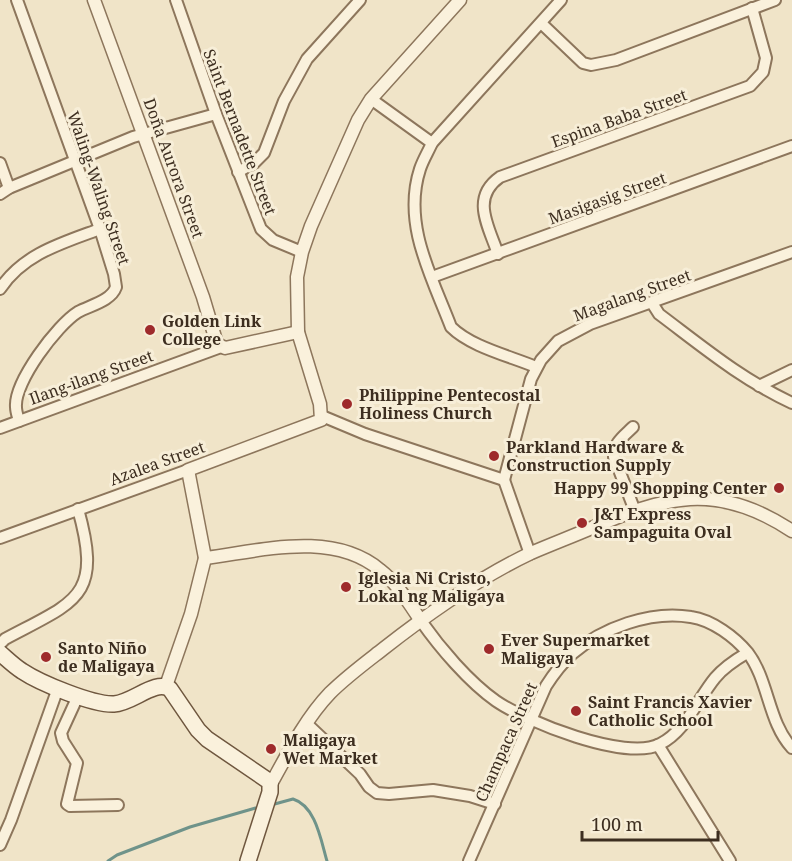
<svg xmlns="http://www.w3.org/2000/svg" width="792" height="861" font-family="'Noto Serif',serif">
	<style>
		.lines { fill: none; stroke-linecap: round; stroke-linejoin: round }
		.stream { stroke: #6f938a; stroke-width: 3 }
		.minor-casing { stroke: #8d765c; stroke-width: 14 }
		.tertiary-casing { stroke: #8d765c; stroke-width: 15 }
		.secondary-casing { stroke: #6f573f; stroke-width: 18 }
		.minor { stroke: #faf1dc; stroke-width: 10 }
		.tertiary { stroke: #faf1dc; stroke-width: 12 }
		.secondary { stroke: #faf1dc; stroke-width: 15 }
		.poi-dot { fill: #9e2a2b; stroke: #f7eed8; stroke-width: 2 }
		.labels { text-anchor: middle; stroke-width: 6; stroke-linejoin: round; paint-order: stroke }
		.street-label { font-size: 16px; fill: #3d2e20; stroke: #f7eed8 }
		.poi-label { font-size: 16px; font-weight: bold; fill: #3d2e20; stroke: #f7eed8; text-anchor: start }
	</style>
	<rect width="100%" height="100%" fill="#f0e4c8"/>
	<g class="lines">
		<g class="stream">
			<path d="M 271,805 L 293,799 C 316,806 321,841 327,861"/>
			<polyline points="108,861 117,855 190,827 259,807"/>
		</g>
		<defs>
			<g id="minor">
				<path d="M 17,0 L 100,229 L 114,274 L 116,287 C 111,301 91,305 78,312 C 57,325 14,382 16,407 C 16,412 18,417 19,421"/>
				<polyline points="176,0 216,114 261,229 273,240 302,252"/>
				<polyline points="541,23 583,63 591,65 616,60 775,0"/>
				<polyline points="371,99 432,143"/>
				<polyline points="0,163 9,188"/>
				<polyline points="238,172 254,163 264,153 284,101 307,59 360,0"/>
				<polyline points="0,194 9,188 133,137 216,114"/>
				<path d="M 498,254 C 489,227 470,198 500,177 L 750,86 L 763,72 L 766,58 L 752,8"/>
				<polyline points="432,277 792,146"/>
				<path d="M 0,289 C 23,254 62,243 100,229"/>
				<path d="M 652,303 L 659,314 C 703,347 741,379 792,403"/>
				<path d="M 536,367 C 510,356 471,347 451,327 C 432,277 402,224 420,169 C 423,160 428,152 432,143 L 561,0"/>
				<polyline points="759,386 792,370"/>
				<polyline points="322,416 365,434 504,480"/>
				<path d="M 633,427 C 624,436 613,443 614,457 L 635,511"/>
				<polyline points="0,428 221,347"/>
				<polyline points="504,480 531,379 541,360 558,341 590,324 792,252"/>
				<polyline points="504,480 530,554"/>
				<polyline points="0,538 188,470"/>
				<path d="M 421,621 C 440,648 469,682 496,701 C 525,721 626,762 660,744 C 686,731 697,700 715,678 C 724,667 735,660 747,653"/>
				<path d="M 0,644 L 5,639 C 76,601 103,598 78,509"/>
				<polyline points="78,696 61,733 63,741 77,763 67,804 70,806 118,805"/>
				<polyline points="307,724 360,774 369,787 377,793 389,794 433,790 470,796 495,804"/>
				<polyline points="658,745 730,861"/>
				<polyline points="0,845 11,820 58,688"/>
				<path d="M 469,861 L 546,686 C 553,675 561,664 572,654 C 602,628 651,610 691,617 C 712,620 735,637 748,653 C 769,681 768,722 792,748"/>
			</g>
			<g id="tertiary">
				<polyline points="94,0 203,297 217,344 225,348 298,332"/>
				<path d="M 205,558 C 261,551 332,530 380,570 C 397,583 409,603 421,621"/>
				<polyline points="166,686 191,614 205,558 188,470 321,420 320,404 298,332 297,277 302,252 311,226 358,120 371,99 460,0"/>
				<path d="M 271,784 C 288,753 306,718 330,693 C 346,677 365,663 383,649 C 429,613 478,578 531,553 C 552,544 573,536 594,527 C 624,514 657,501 690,499 C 726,497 762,511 792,531"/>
			</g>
			<path id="secondary" d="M 0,653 C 7,659 14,666 22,671 C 40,683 93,705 114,704 C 133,703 155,679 170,689 L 198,730 L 207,739 L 270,782 L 270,792 L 248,861"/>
		</defs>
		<use href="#minor" class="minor-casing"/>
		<use href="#tertiary" class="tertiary-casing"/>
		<use href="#secondary" class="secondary-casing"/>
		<use href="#minor" class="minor"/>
		<use href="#tertiary" class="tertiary"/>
		<use href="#secondary" class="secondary"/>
	</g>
	<g class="poi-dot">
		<circle cx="150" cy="330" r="6"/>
		<circle cx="347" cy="404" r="6"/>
		<circle cx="494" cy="456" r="6"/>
		<circle cx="779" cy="488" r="6"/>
		<circle cx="582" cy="523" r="6"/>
		<circle cx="346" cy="587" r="6"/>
		<circle cx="489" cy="649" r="6"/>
		<circle cx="46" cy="657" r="6"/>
		<circle cx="576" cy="711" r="6"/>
		<circle cx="271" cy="749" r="6"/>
	</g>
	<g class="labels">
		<g class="street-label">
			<text transform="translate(619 118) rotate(-20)" y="6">Espina Baba Street</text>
			<text transform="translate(240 132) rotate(69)" y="6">Saint Bernadette Street</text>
			<text transform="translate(174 168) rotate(70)" y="6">Doña Aurora Street</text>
			<text transform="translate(99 188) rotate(71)" y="6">Waling-Waling Street</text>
			<text transform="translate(607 198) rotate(-20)" y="6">Masigasig Street</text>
			<text transform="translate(632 295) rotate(-20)" y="6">Magalang Street</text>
			<text transform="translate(91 377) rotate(-20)" y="6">Ilang-ilang Street</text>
			<text transform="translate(157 463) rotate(-20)" y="6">Azalea Street</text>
			<text transform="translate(506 742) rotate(-66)" y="6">Champaca Street</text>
		</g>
		<g class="poi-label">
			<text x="162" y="327">Golden Link<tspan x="162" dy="18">College</tspan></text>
			<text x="359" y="401">Philippine Pentecostal<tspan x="359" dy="18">Holiness Church</tspan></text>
			<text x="506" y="453">Parkland Hardware &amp;<tspan x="506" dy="18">Construction Supply</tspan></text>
			<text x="767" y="494" text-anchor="end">Happy 99 Shopping Center</text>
			<text x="594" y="520">J&amp;T Express<tspan x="594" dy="18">Sampaguita Oval</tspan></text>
			<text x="358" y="584">Iglesia Ni Cristo,<tspan x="358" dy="18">Lokal ng Maligaya</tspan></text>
			<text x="501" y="646">Ever Supermarket<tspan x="501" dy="18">Maligaya</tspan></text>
			<text x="58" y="654">Santo Niño<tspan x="58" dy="18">de Maligaya</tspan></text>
			<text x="588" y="708">Saint Francis Xavier<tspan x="588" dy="18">Catholic School</tspan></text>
			<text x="283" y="746">Maligaya<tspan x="283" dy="18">Wet Market</tspan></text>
		</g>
	</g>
	<path d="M582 831v9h136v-9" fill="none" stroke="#3d2e20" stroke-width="3"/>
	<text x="591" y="831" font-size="18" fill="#3d2e20" stroke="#f7eed8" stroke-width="4.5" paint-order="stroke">100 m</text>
</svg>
